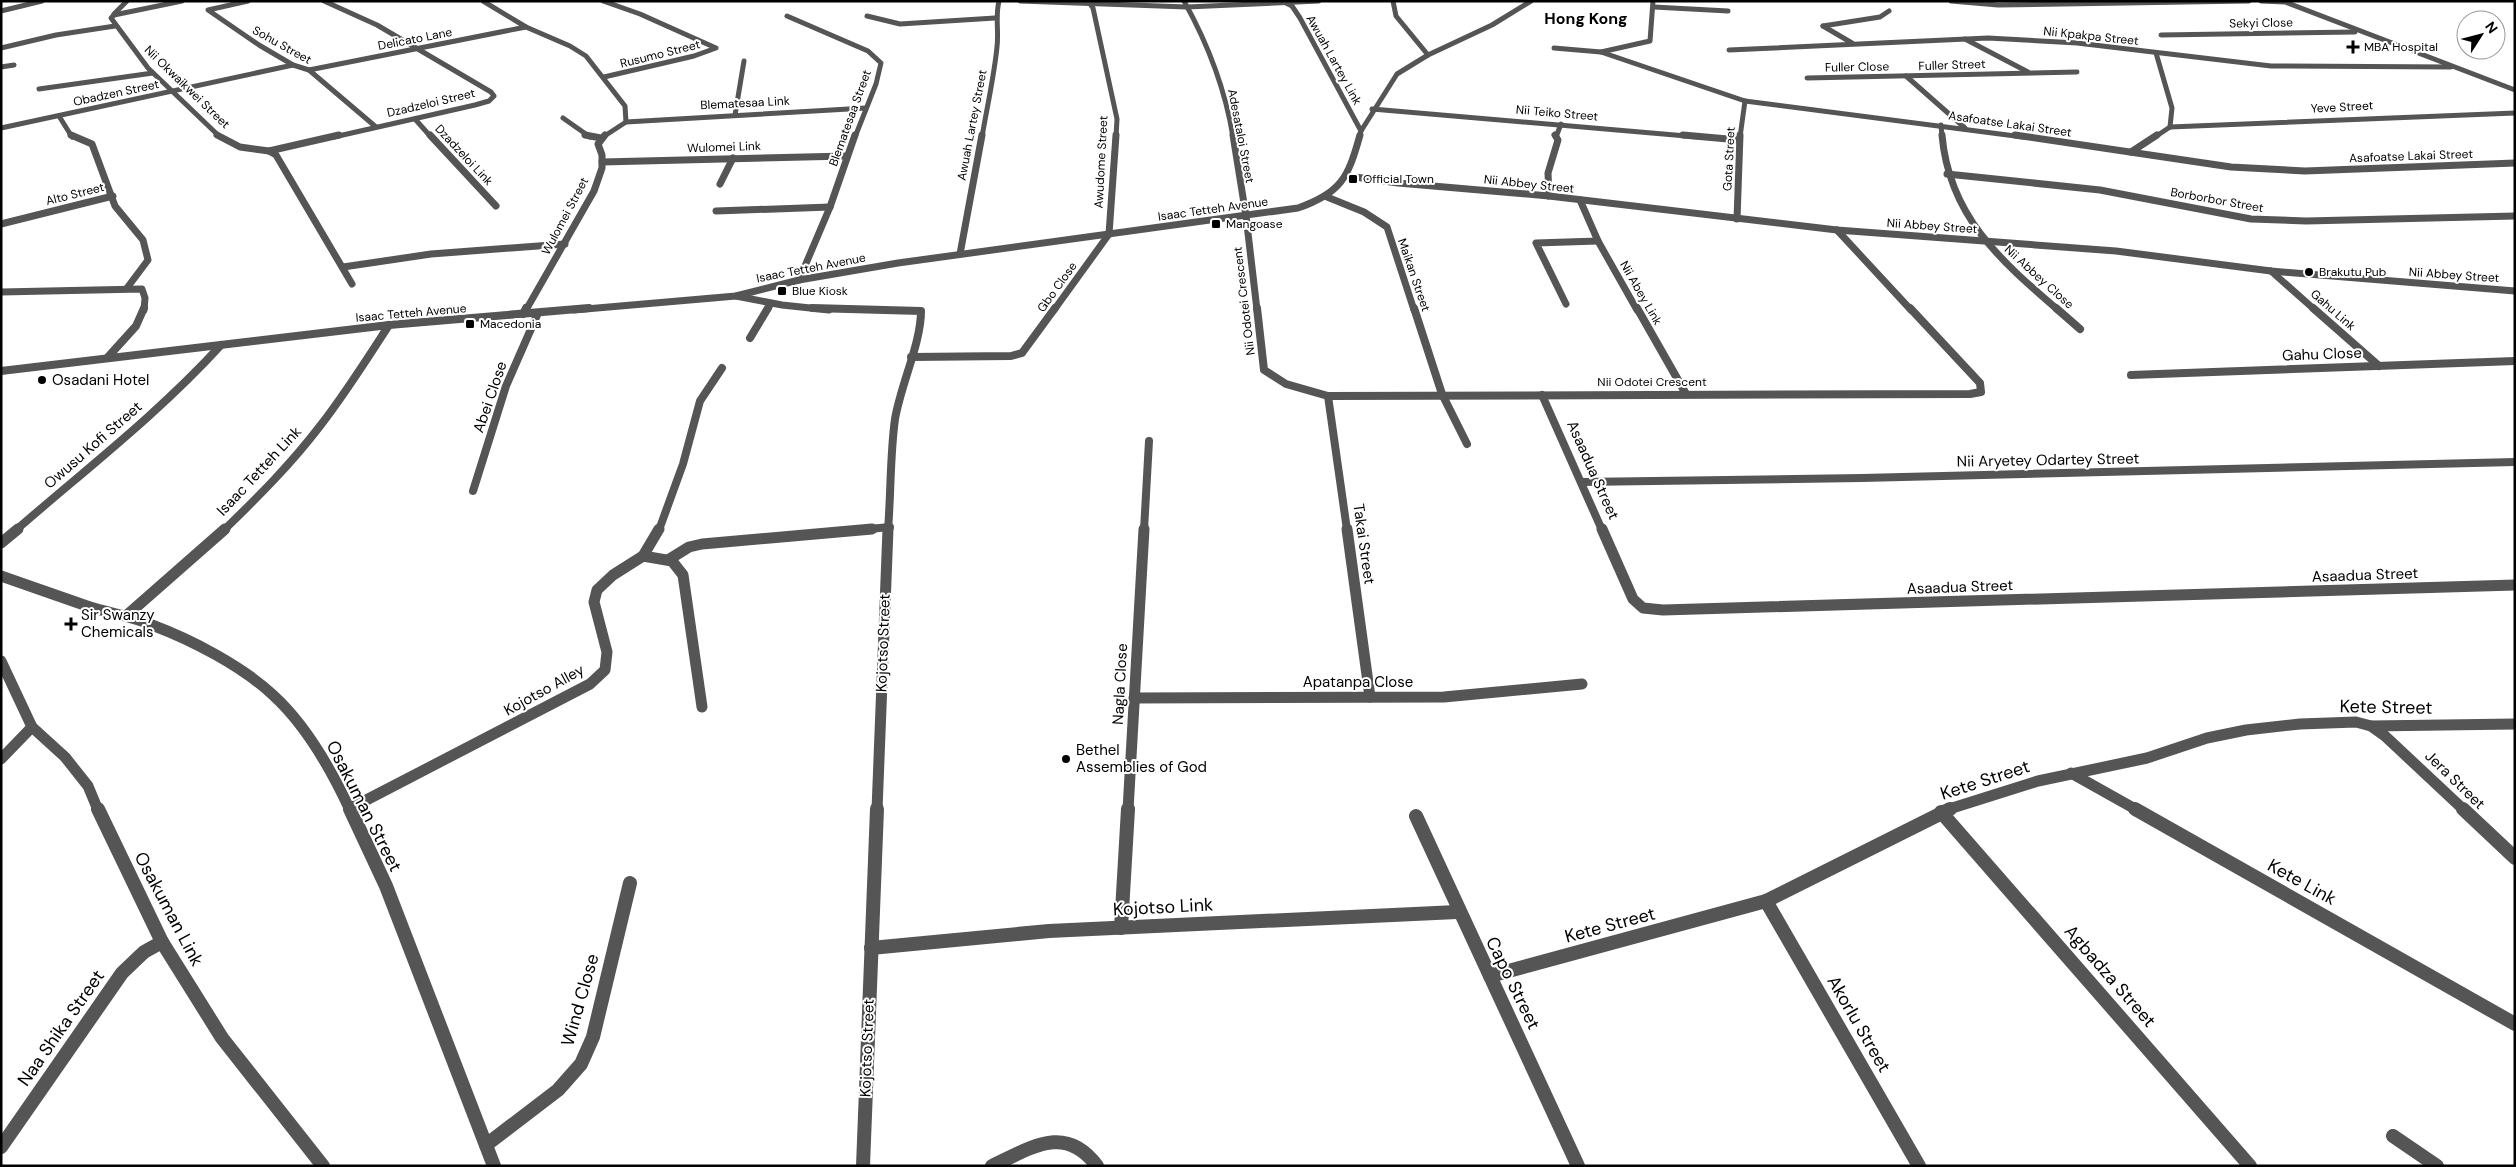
<svg xmlns="http://www.w3.org/2000/svg" width="2516" height="1167" font-family="'DM Sans',sans-serif">
	<style>
		.lines { fill: none; stroke-linecap: round; stroke-linejoin: round }
		.minor-far4 { stroke: #555; stroke-width: 5 }
		.minor-far3 { stroke: #555; stroke-width: 7 }
		.minor-far2 { stroke: #555; stroke-width: 8 }
		.minor-far1 { stroke: #555; stroke-width: 11 }
		.minor { stroke: #555; stroke-width: 14 }
		.tertiary-far4 { stroke: #555; stroke-width: 5 }
		.tertiary-far3 { stroke: #555; stroke-width: 7 }
		.tertiary-far2 { stroke: #555; stroke-width: 8 }
		.tertiary-far1 { stroke: #555; stroke-width: 11 }
		.tertiary { stroke: #555; stroke-width: 14 }
		.poi-dot { fill: #000; stroke: #fff; stroke-width: 2 }
		.labels { text-anchor: middle; stroke-width: 4; stroke-linejoin: round; paint-order: stroke }
		.far-street-label { font-size: 12px; fill: #000; stroke: #fff }
		.far-poi-label { font-size: 12px; fill: #000; stroke: #fff; text-anchor: start }
		.street-label { font-size: 15px; fill: #000; stroke: #fff }
		.poi-label { font-size: 15px; fill: #000; stroke: #fff; text-anchor: start }
		.far-district-label { font-size: 16px; font-weight: bold; fill: #000; stroke: #fff }
		.near-street-label { font-size: 18px; fill: #000; stroke: #fff }
	</style>
	<rect width="100%" height="100%" fill="#fff"/>
	<g class="lines">
		<g class="minor-far4">
			<polyline points="248,1 208,10 259,45 293,65 309,70 376,127"/>
			<polyline points="324,1 377,25 491,92 494,96 489,101 475,105 334,137"/>
			<polyline points="483,1 526,27 570,46 586,56 625,106 626,122"/>
			<polyline points="603,1 640,14 716,48 694,56 604,77"/>
			<polyline points="1020,1 1187,7 1319,1"/>
			<polyline points="1088,1 1093,8 1117,119 1116,137"/>
			<path d="M 1184,1 C 1208,44 1225,88 1233,137"/>
			<polyline points="1393,1 1396,16 1428,55"/>
			<polyline points="1951,1 1998,5 2249,1"/>
			<polyline points="2261,1 2285,2 2515,90"/>
			<polyline points="1654,7 1728,11"/>
			<polyline points="1,11 42,1"/>
			<polyline points="114,14 127,1"/>
			<polyline points="114,15 111,18 148,68 220,137"/>
			<polyline points="114,15 182,1"/>
			<polyline points="787,16 868,51 881,63 876,84 855,137"/>
			<polyline points="867,16 900,24 995,18"/>
			<polyline points="1823,26 1880,17 1889,11"/>
			<polyline points="1823,26 1852,43"/>
			<polyline points="2161,35 2355,32"/>
			<polyline points="1965,39 2028,72"/>
			<polyline points="1,48 56,35 115,26"/>
			<polyline points="1554,48 1601,52 1745,101 2023,137"/>
			<polyline points="1729,50 1988,38 2077,43 2271,66 2451,67"/>
			<polyline points="1601,52 1650,41 1653,1"/>
			<polyline points="2156,53 2172,108 2170,127"/>
			<polyline points="1,67 14,65"/>
			<polyline points="309,70 526,27"/>
			<polyline points="1906,76 1965,128"/>
			<polyline points="1807,78 2077,72"/>
			<polyline points="39,89 153,73"/>
			<polyline points="1372,109 1698,137"/>
			<polyline points="735,115 744,61"/>
			<polyline points="59,116 72,137"/>
			<polyline points="563,118 590,137"/>
			<polyline points="415,119 431,137"/>
			<polyline points="1941,125 1942,137"/>
			<polyline points="2170,127 2515,113"/>
			<polyline points="1,128 293,65"/>
			<polyline points="1361,131 1397,74 1428,55 1492,25 1531,1"/>
			<polyline points="603,137 626,122 866,108"/>
			<path d="M 982,137 C 987,107 994,77 997,47 C 999,31 995,17 999,1"/>
			<polyline points="1556,137 1561,124"/>
			<polyline points="1740,137 1745,101"/>
			<polyline points="2155,137 2170,127"/>
		</g>
		<g class="minor-far3">
			<polyline points="71,135 92,144 115,206 143,240 148,260 127,288"/>
			<polyline points="217,135 240,147 269,151 276,155 352,284"/>
			<polyline points="430,135 496,206"/>
			<polyline points="585,135 601,138"/>
			<polyline points="1233,135 1246,216 1257,310"/>
			<polyline points="1683,135 1739,140"/>
			<path d="M 1942,135 C 1949,216 2000,260 2058,310"/>
			<polyline points="2015,135 2231,167 2305,171 2515,163"/>
			<polyline points="269,151 339,135"/>
			<polyline points="2131,152 2157,135"/>
			<polyline points="602,162 847,156"/>
			<polyline points="1947,174 2100,190 2251,219 2306,221 2515,216"/>
			<polyline points="1348,176 1398,183 1549,196 1837,230 2116,251 2271,271 2515,291"/>
			<polyline points="720,184 733,158"/>
			<polyline points="1549,196 1548,173 1558,140 1555,135"/>
			<polyline points="1327,197 1364,212 1387,227 1414,310"/>
			<polyline points="1580,200 1598,241 1637,310"/>
			<polyline points="716,211 830,207"/>
			<polyline points="1737,219 1740,135"/>
			<polyline points="1,224 113,196"/>
			<polyline points="1837,230 1911,310"/>
			<polyline points="960,254 982,135"/>
			<polyline points="343,267 431,254 565,244"/>
			<polyline points="2271,271 2315,310"/>
			<polyline points="799,280 830,207 855,135"/>
			<polyline points="1,292 142,289 145,298 144,310"/>
			<polyline points="736,296 782,305 829,310"/>
			<polyline points="1566,304 1536,243 1598,241"/>
			<polyline points="526,310 594,191 602,168 602,155 598,144 605,135"/>
			<polyline points="767,310 770,305"/>
			<polyline points="1054,310 1109,234 1116,135"/>
		</g>
		<g class="minor-far2">
			<path d="M 812,308 L 921,311 C 921,343 901,384 895,419 C 890,455 891,493 888,530"/>
			<polyline points="1257,308 1264,370 1286,384 1328,396 1970,394 1981,392 1980,383 1910,308"/>
			<polyline points="1414,308 1442,394 1467,444"/>
			<polyline points="1637,308 1686,394"/>
			<polyline points="2056,308 2080,329"/>
			<polyline points="2313,308 2379,366"/>
			<polyline points="523,314 526,308"/>
			<polyline points="750,338 768,308"/>
			<polyline points="108,357 136,326 144,308"/>
			<polyline points="911,357 1011,356 1022,353 1055,308"/>
			<polyline points="2131,375 2515,361"/>
			<polyline points="1542,395 1602,530"/>
			<polyline points="1328,396 1347,530"/>
			<polyline points="1581,482 1862,478 2515,462"/>
			<polyline points="473,491 506,386 538,313"/>
			<path d="M 16,530 C 85,470 159,413 221,345"/>
			<path d="M 224,530 C 258,497 291,464 320,426 C 345,394 367,359 389,325"/>
			<polyline points="659,530 683,464 700,401 722,368"/>
			<polyline points="858,530 890,527"/>
			<polyline points="1144,530 1149,441"/>
		</g>
		<g class="minor-far1">
			<polyline points="1347,529 1370,697"/>
			<polyline points="1602,529 1633,599 1643,608 1663,610 2515,585"/>
			<polyline points="1,543 18,529"/>
			<polyline points="643,556 672,561 683,575 702,707"/>
			<polyline points="668,560 689,547 702,544 872,529"/>
			<polyline points="126,616 225,529"/>
			<polyline points="1,661 32,727 65,757 88,786 98,810"/>
			<polyline points="1134,698 1444,697 1582,684"/>
			<polyline points="2371,726 2385,736 2464,810"/>
			<polyline points="1,759 32,727"/>
			<polyline points="2071,773 2137,810"/>
			<polyline points="349,809 590,684 605,670 607,652 594,602 597,590 613,575 643,556 659,529"/>
			<polyline points="877,810 888,529"/>
			<polyline points="1128,810 1144,529"/>
			<polyline points="1946,810 2038,781 2147,758 2207,738 2246,730 2300,724 2356,722 2371,726 2515,724"/>
		</g>
		<g class="minor">
			<polyline points="98,809 162,942 222,1038 323,1166"/>
			<polyline points="2135,809 2515,1024"/>
			<polyline points="2463,809 2515,858"/>
			<polyline points="1941,812 2250,1166"/>
			<polyline points="1416,816 1578,1166"/>
			<polyline points="1766,901 1919,1166"/>
			<polyline points="1121,928 1128,809"/>
			<polyline points="871,948 1049,931 1457,912"/>
			<polyline points="1490,976 1766,901 1950,809"/>
			<polyline points="2393,1136 2437,1166"/>
			<polyline points="486,1145 558,1090 581,1064 593,1037 630,883"/>
			<polyline points="1,1147 122,973 144,952 162,942"/>
			<polyline points="863,1166 877,809"/>
			<path d="M 992,1166 C 1031,1148 1065,1123 1097,1166"/>
		</g>
		<polyline class="tertiary-far4" points="1282,1 1292,6 1300,18 1361,131 1359,137"/>
		<path class="tertiary-far3" d="M 574,310 L 736,296 L 799,280 L 898,263 L 1298,208 C 1341,193 1348,178 1360,135"/>
		<polyline class="tertiary-far2" points="1,371 389,325 589,308"/>
		<path class="tertiary-far1" d="M 1,576 C 30,586 58,596 87,606 C 108,613 131,616 152,625 C 192,640 242,666 273,695 C 307,726 331,769 350,810"/>
		<polyline class="tertiary" points="350,809 386,886 494,1166"/>
	</g>
	<g class="poi-dot">
		<path d="M2350.5 39.5h5v5h5v5h-5v5h-5v-5h-5v-5h5z"/>
		<rect x="1348" y="174" width="10" height="10" rx="2.5"/>
		<rect x="1211" y="219" width="10" height="10" rx="2.5"/>
		<circle cx="2309" cy="272" r="5"/>
		<rect x="777" y="286" width="10" height="10" rx="2.5"/>
		<rect x="465" y="319" width="10" height="10" rx="2.5"/>
		<circle cx="42" cy="380" r="5"/>
		<path d="M68.5 616.5h5v5h5v5h-5v5h-5v-5h-5v-5h5z"/>
		<circle cx="1066" cy="759" r="5"/>
	</g>
	<g class="labels">
		<g class="far-street-label">
			<text transform="translate(2261 23) rotate(-1)" y="4">Sekyi Close</text>
			<text transform="translate(2091 36) rotate(6)" y="4">Nii Kpakpa Street</text>
			<text transform="translate(415 39) rotate(-11)" y="4">Delicato Lane</text>
			<text transform="translate(282 45) rotate(29)" y="4">Sohu Street</text>
			<text transform="translate(660 54) rotate(-14)" y="4">Rusumo Street</text>
			<text transform="translate(1334 60) rotate(61)" y="4">Awuah Lartey Link</text>
			<text transform="translate(1952 65) rotate(-2)" y="4">Fuller Street</text>
			<text transform="translate(1857 67) rotate(-1)" y="4">Fuller Close</text>
			<text transform="translate(187 87) rotate(44)" y="4">Nii Okwaikwei Street</text>
			<text transform="translate(116 93) rotate(-12)" y="4">Obadzen Street</text>
			<text transform="translate(431 103) rotate(-13)" y="4">Dzadzeloi Street</text>
			<text transform="translate(745 103) rotate(-3)" y="4">Blematesaa Link</text>
			<text transform="translate(2342 107) rotate(-3)" y="4">Yeve Street</text>
			<text transform="translate(1557 113) rotate(5)" y="4">Nii Teiko Street</text>
			<text transform="translate(850 118) rotate(-70)" y="4">Blematesaa Street</text>
			<text transform="translate(2010 124) rotate(8)" y="4">Asafoatse Lakai Street</text>
			<text transform="translate(972 125) rotate(-79)" y="4">Awuah Lartey Street</text>
			<text transform="translate(1241 136) rotate(79)" y="4">Adesataloi Street</text>
			<text transform="translate(724 147) rotate(-2)" y="4">Wulomei Link</text>
			<text transform="translate(464 155) rotate(47)" y="4">Dzadzeloi Link</text>
			<text transform="translate(2411 156) rotate(-2)" y="4">Asafoatse Lakai Street</text>
			<text transform="translate(1729 159) rotate(-87)" y="4">Gota Street</text>
			<text transform="translate(1101 162) rotate(-87)" y="4">Awudome Street</text>
			<text transform="translate(1529 184) rotate(6)" y="4">Nii Abbey Street</text>
			<text transform="translate(75 194) rotate(-14)" y="4">Alto Street</text>
			<text transform="translate(2217 200) rotate(10)" y="4">Borborbor Street</text>
			<text transform="translate(1213 209) rotate(-8)" y="4">Isaac Tetteh Avenue</text>
			<text transform="translate(565 216) rotate(-62)" y="4">Wulomei Street</text>
			<text transform="translate(1932 226) rotate(4)" y="4">Nii Abbey Street</text>
			<text transform="translate(811 268) rotate(-11)" y="4">Isaac Tetteh Avenue</text>
			<text transform="translate(1414 275) rotate(71)" y="4">Maikan Street</text>
			<text transform="translate(2454 275) rotate(4)" y="4">Nii Abbey Street</text>
			<text transform="translate(2039 277) rotate(42)" y="4">Nii Abbey Close</text>
			<text transform="translate(1057 287) rotate(-54)" y="4">Gbo Close</text>
			<text transform="translate(1641 293) rotate(60)" y="4">Nii Abey Link</text>
			<text transform="translate(1244 301) rotate(-97)" y="4">Nii Odotei Crescent</text>
			<text transform="translate(2333 310) rotate(41)" y="4">Gahu Link</text>
			<text transform="translate(411 313) rotate(-5)" y="4">Isaac Tetteh Avenue</text>
			<text x="1652" y="386">Nii Odotei Crescent</text>
		</g>
		<g class="far-poi-label">
			<text x="2364" y="51">MBA Hospital</text>
			<text x="1363" y="183">Official Town</text>
			<text x="1226" y="228">Mangoase</text>
			<text x="2319" y="276">Brakutu Pub</text>
			<text x="792" y="295">Blue Kiosk</text>
			<text x="480" y="328">Macedonia</text>
		</g>
		<g class="street-label">
			<text transform="translate(2322 354) rotate(-2)" y="5">Gahu Close</text>
			<text transform="translate(490 397) rotate(-71)" y="5">Abei Close</text>
			<text transform="translate(93 445) rotate(-41)" y="5">Owusu Kofi Street</text>
			<text transform="translate(2048 460) rotate(-1)" y="5">Nii Aryetey Odartey Street</text>
			<text transform="translate(1593 470) rotate(66)" y="5">Asaadua Street</text>
			<text transform="translate(259 471) rotate(-47)" y="5">Isaac Tetteh Link</text>
			<text transform="translate(1364 544) rotate(82)" y="5">Takai Street</text>
			<text transform="translate(2365 575) rotate(-2)" y="5">Asaadua Street</text>
			<text transform="translate(1960 587) rotate(-2)" y="5">Asaadua Street</text>
			<text transform="translate(883 643) rotate(-88)" y="5">Kojotso Street</text>
			<text x="1358" y="687">Apatanpa Close</text>
			<text transform="translate(1120 684) rotate(-87)" y="5">Nagla Close</text>
			<text transform="translate(544 690) rotate(-29)" y="5">Kojotso Alley</text>
			<text transform="translate(2455 780) rotate(44)" y="5">Jera Street</text>
			<text transform="translate(867 1048) rotate(-88)" y="5">Kojotso Street</text>
		</g>
		<g class="poi-label">
			<text x="52" y="385">Osadani Hotel</text>
			<text x="81" y="620">Sir Swanzy<tspan x="81" dy="17">Chemicals</tspan></text>
			<text x="1076" y="755">Bethel<tspan x="1076" dy="17">Assemblies of God</tspan></text>
		</g>
		<g class="far-district-label">
			<text x="1586" y="24">Hong Kong</text>
		</g>
		<g class="near-street-label">
			<text transform="translate(2386 707) rotate(1)" y="6">Kete Street</text>
			<text transform="translate(1985 780) rotate(-18)" y="6">Kete Street</text>
			<text transform="translate(364 806) rotate(63)" y="6">Osakuman Street</text>
			<text transform="translate(2302 882) rotate(29)" y="6">Kete Link</text>
			<text transform="translate(1163 907) rotate(-3)" y="6">Kojotso Link</text>
			<text transform="translate(169 909) rotate(62)" y="6">Osakuman Link</text>
			<text transform="translate(1610 925) rotate(-15)" y="6">Kete Street</text>
			<text transform="translate(2110 976) rotate(49)" y="6">Agbadza Street</text>
			<text transform="translate(1513 983) rotate(64)" y="6">Capo Street</text>
			<text transform="translate(580 1000) rotate(-74)" y="6">Wind Close</text>
			<text transform="translate(1859 1024) rotate(60)" y="6">Akorlu Street</text>
			<text transform="translate(61 1028) rotate(-55)" y="6">Naa Shika Street</text>
		</g>
	</g>
	<rect width="2516" height="1167" fill="none" stroke="#000000" stroke-width="5"/>
	<g transform="translate(2481 35) rotate(54)"><circle r="24" fill="#ffffff" stroke="#999999"/>
	<path d="M0-4L9 19L0 12L-9 19Z" fill="#000000"/>
	<text y="-8" font-size="14" font-weight="bold" text-anchor="middle" fill="#000000">N</text>
	</g>
</svg>
